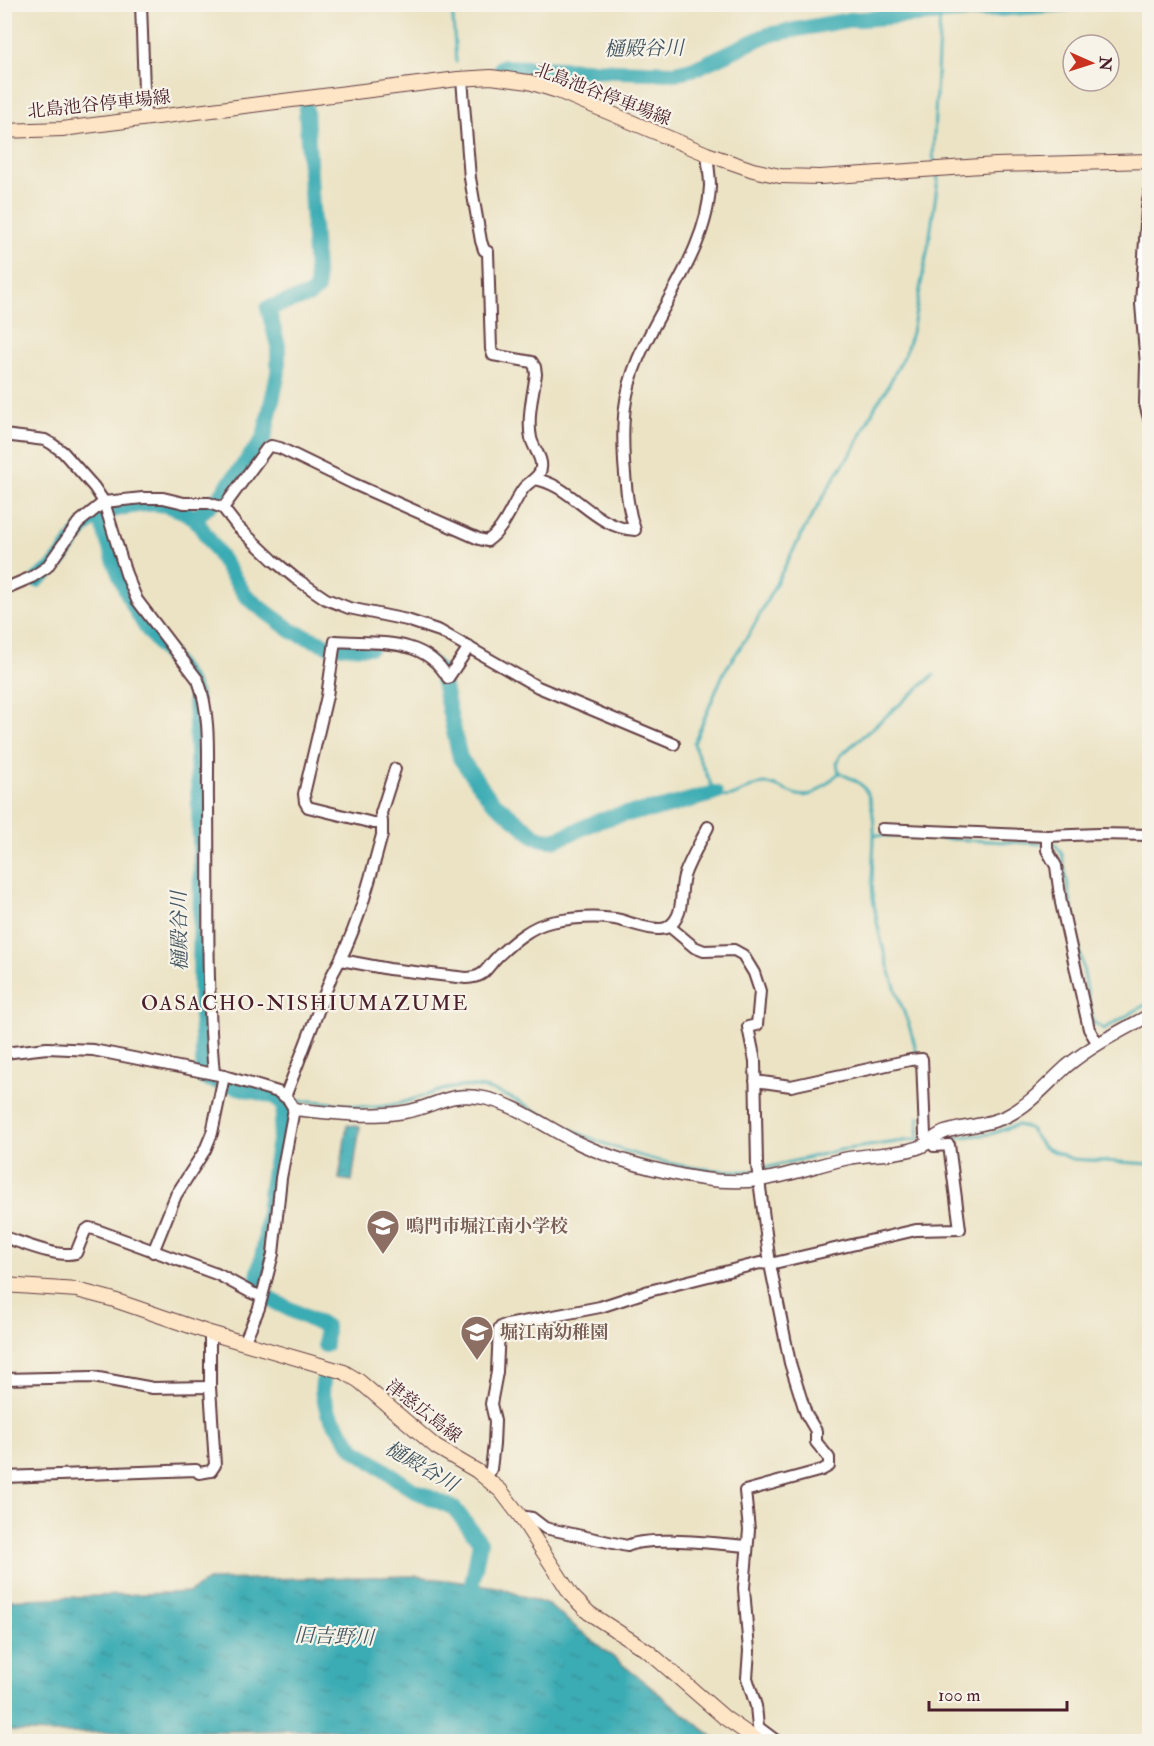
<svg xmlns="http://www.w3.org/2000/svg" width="1154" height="1746" font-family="'IM FELL Double Pica','Noto Serif JP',serif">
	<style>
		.water { fill: url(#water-ripples); stroke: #426670; stroke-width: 1.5 }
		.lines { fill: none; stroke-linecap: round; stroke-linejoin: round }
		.stream { stroke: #3bacb4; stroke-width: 3 }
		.river { stroke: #3bacb4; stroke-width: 16 }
		.minor-casing { stroke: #623c42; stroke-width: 14 }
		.tertiary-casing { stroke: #623c42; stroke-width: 15 }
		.secondary-casing { stroke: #623c42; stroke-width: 16 }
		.minor { stroke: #fff; stroke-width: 10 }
		.tertiary { stroke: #fff; stroke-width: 12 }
		.secondary { stroke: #fde5c5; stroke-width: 14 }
		.labels { text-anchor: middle; stroke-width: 4.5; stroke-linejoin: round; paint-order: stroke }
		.street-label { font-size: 18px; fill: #4a1f2b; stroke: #f7f3e8 }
		.education-label { font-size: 18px; font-weight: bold; fill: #785e54; stroke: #f7f3e8; text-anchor: start }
		.water-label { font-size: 20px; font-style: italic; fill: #445762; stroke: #f7f3e8 }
		.quarter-label { font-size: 21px; letter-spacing: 1.5px; fill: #4a1f2b; stroke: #f7f3e8 }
	</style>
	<defs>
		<pattern id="water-ripples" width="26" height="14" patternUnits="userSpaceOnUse" patternTransform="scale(1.5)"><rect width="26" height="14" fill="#3bacb4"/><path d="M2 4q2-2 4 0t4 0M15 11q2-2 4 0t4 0" fill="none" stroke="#348b93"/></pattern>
	</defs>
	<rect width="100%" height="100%" fill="#f7f3e8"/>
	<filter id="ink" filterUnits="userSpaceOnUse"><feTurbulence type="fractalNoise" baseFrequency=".0167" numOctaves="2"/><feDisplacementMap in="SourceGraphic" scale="12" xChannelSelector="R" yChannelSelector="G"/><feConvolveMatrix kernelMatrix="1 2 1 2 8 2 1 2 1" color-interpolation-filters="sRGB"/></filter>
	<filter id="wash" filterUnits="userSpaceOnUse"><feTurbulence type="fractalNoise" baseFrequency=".008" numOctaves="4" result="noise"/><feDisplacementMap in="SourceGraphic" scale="24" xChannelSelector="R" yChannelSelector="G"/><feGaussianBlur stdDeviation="1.35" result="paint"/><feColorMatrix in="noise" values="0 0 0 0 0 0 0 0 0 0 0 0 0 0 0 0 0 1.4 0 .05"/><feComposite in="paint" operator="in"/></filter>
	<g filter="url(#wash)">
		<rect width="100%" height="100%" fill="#ece3c5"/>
		<g class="water">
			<polygon points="347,1125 360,1127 352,1181 339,1179"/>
			<polygon points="417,1576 497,1587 548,1605 718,1741 400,1742 338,1730 53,1733 5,1731 5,1600 190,1592 208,1580"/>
		</g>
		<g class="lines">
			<g class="stream">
				<polyline points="452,4 456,62"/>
				<polyline points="1065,6 1133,4"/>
				<polyline points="935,165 933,155 940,14"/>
				<polyline points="1150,280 1150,321"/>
				<polyline points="839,773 837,763 841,755 934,675"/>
				<polyline points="875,835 1044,844"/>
				<polyline points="1050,844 1055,844 1062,854 1093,1022 1104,1029 1150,1002"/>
				<path d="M 917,1057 C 914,1032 902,1010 895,987 C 885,959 877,927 873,898 C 869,864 880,831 869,797 C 864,782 852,779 839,773 C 831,779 819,793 809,795 C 792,799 780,783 764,784 C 746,784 733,805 715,793 L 696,751 L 694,743 L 724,672 L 751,631 L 805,528 L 836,475 L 854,449 L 877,403 L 885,392 L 905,354 L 912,332 L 929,242 L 938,180 L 937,174"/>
				<path d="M 283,1105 C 313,1094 346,1109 377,1107 C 415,1105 444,1080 484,1088 C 510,1094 541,1115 566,1127 C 624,1155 689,1173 754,1171"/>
				<polyline points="941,1139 991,1134 1017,1125 1029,1128 1043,1147 1072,1159 1150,1164"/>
				<polyline points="761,1169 840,1150 918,1139 919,1117"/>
			</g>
			<g class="river">
				<polyline points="502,67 675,73 696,68 767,35 848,20 1065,4"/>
				<polyline points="306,109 317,289 310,295 268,308 278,346 278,373 264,438 220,496 195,518 245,595 258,606 292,631 329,646 371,647"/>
				<path d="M 195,518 C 159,495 138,505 99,513 C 111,552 122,589 144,624 C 160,648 183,668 195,695 L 201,866 L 200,991 L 204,1078 L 276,1097 L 283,1105 L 284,1111 L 271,1187 L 265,1243 L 256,1286 L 267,1298 L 326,1327 L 325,1345"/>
				<path d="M 37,580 C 43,575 51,570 56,564 C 72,545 78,529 99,513"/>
				<polyline points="432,664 441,674 460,758 490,799 535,836 543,839 552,840 560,838 598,821 619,815 662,808 715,793"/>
				<polyline points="323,1382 322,1391 328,1413 354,1449 413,1490 454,1508 480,1542 468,1605"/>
			</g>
		</g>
	</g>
	<g filter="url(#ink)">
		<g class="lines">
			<defs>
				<g id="minor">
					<polyline points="141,4 145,118"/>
					<polyline points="1150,190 1147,208 1141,304 1146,365 1145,404 1150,422"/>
					<path d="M 4,435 L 45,440 L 52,444 L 63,452 L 94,487 L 104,502 L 126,574 L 137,600 L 198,680 C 212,716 207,765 208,803 C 209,893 206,984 214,1074"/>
					<path d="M 534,479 C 572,484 593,528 635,530 C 627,507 626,486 624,462 C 622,424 623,395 638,359 C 661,304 708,248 710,186 C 710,176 708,165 707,154"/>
					<path d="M 223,508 L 267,448 L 271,446 L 280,448 L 354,484 L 479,539 L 487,541 C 505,529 511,506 523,489 C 528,482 540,478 541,468 C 543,458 533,448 531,438 C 527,418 533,394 536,374 L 535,367 L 532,362 L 493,355 L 491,349 L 488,252 L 484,250 L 481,241 L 470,178 L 462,79"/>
					<polyline points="4,589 32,577 47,567 78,523 104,502 143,498 163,498 184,503 209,503 223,508 237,526 273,560 295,578 326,599 349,608 407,620 440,631 538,687 674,744"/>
					<path d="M 395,769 L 381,813 L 382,823 L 373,823 L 308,807 L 305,802 L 304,794 L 327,696 L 335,641 C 377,644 424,636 448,678 L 469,647"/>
					<polyline points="882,829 1047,836 1098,834 1150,835"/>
					<polyline points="1047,836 1047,850 1056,866 1061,903 1089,1029 1098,1044"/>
					<polyline points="669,926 694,947 704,951 734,950 743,955 754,973 760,991 757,1025 748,1027 755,1061 757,1165 770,1264 916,1230 960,1229 949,1145 934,1146 925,1135 922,1059 910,1060 791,1086 755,1081"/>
					<path d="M 341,960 L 389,969 L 466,978 C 486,977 485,969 498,956 C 513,942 531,926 551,922 C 571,918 595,916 615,919 C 628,921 656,934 668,927 C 686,915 679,893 684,876 C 690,859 700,843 708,827"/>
					<polyline points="4,1053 47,1048 93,1050 224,1076 278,1092 288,1099 294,1109 281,1178 273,1254 259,1308 244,1343"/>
					<path d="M 285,1097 L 332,975 C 357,932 369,882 382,835 L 382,823"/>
					<path d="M 4,1237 C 23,1243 57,1258 76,1253 L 85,1231 L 89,1228 L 94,1229 L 219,1275 L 252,1293 L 261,1296"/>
					<polyline points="153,1252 176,1195 205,1150 212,1133 224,1076"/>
					<polyline points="4,1379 93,1377 153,1388 210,1387"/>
					<polyline points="4,1477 196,1470 199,1473 211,1471 215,1465 210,1387 210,1333"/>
					<polyline points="486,1479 491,1469 494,1444 495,1421 491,1404 497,1372 499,1329 502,1326 600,1307 649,1291 760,1263 770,1264 790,1363 806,1414 816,1431 816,1442 829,1458 829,1466 822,1470 745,1491 749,1530 744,1588 749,1651 747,1678 756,1706 758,1727 778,1742"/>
					<path d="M 520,1516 L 532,1518 L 545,1528 L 627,1546 C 647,1535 721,1544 747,1546"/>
				</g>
				<path id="tertiary" d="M 294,1109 C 330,1113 367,1118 404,1112 C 436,1107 447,1091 484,1098 C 515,1104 544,1126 572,1140 C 600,1154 632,1164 663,1171 C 694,1179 727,1184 759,1180 C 790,1176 819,1164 849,1158 C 871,1154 895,1155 917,1148 C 928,1145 934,1136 945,1132 C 966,1125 987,1126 1007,1116 C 1031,1104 1048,1083 1067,1066 C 1092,1045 1121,1031 1150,1015"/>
				<g id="secondary">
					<polyline points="4,131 62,129 458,79 491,77 529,82 558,91 707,154 753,170 780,176 820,177 996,165 1150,161"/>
					<polyline points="4,1285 77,1290 111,1299 210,1333 344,1372 359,1381 436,1447 477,1471 501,1491 520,1516 572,1596 589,1613 649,1652 725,1718 760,1742"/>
				</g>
			</defs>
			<use href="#minor" class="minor-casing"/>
			<use href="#tertiary" class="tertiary-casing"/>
			<use href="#secondary" class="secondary-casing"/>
			<use href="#minor" class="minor"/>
			<use href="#tertiary" class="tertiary"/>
			<use href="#secondary" class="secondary"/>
		</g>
	</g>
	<defs>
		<symbol id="school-pin" viewBox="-11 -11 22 30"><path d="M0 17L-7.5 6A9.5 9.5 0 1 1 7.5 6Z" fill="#8d6e63" stroke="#f7f3e8"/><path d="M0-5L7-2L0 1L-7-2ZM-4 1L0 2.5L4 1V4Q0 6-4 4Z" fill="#fff"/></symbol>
	</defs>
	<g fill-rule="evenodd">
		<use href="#school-pin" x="364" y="1207" width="38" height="52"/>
		<use href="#school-pin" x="458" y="1313" width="38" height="52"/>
	</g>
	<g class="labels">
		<g class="street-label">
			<text transform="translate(603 94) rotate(21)" y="6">北島池谷停車場線</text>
			<text transform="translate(99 104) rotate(-6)" y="6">北島池谷停車場線</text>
			<text transform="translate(424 1411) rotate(38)" y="6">津慈広島線</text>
		</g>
		<g class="education-label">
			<text x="406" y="1232">鳴門市堀江南小学校</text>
			<text x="500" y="1338">堀江南幼稚園</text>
		</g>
		<g class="water-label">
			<text transform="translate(644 48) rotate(-1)" y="7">樋殿谷川</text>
			<text transform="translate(179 931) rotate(-91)" y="7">樋殿谷川</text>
			<text transform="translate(422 1466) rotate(30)" y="7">樋殿谷川</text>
			<text transform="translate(334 1636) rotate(2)" y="7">旧吉野川</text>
		</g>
		<g class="quarter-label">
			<text x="305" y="1010">OASACHO-NISHIUMAZUME</text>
		</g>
	</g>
	<rect width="1154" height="1746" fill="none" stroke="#f7f3e8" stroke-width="24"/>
	<g transform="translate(1091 63) rotate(93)"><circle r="28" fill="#f7f3e8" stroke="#b29e9c" stroke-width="1.5"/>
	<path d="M0-4.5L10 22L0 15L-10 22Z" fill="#c8321e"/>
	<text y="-9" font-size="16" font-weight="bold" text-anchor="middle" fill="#4a1f2b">N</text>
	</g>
	<path d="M929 1701v9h138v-9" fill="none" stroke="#4a1f2b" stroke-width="3"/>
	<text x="938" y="1701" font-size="18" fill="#4a1f2b" stroke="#f7f3e8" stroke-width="4.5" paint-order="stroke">100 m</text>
</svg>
